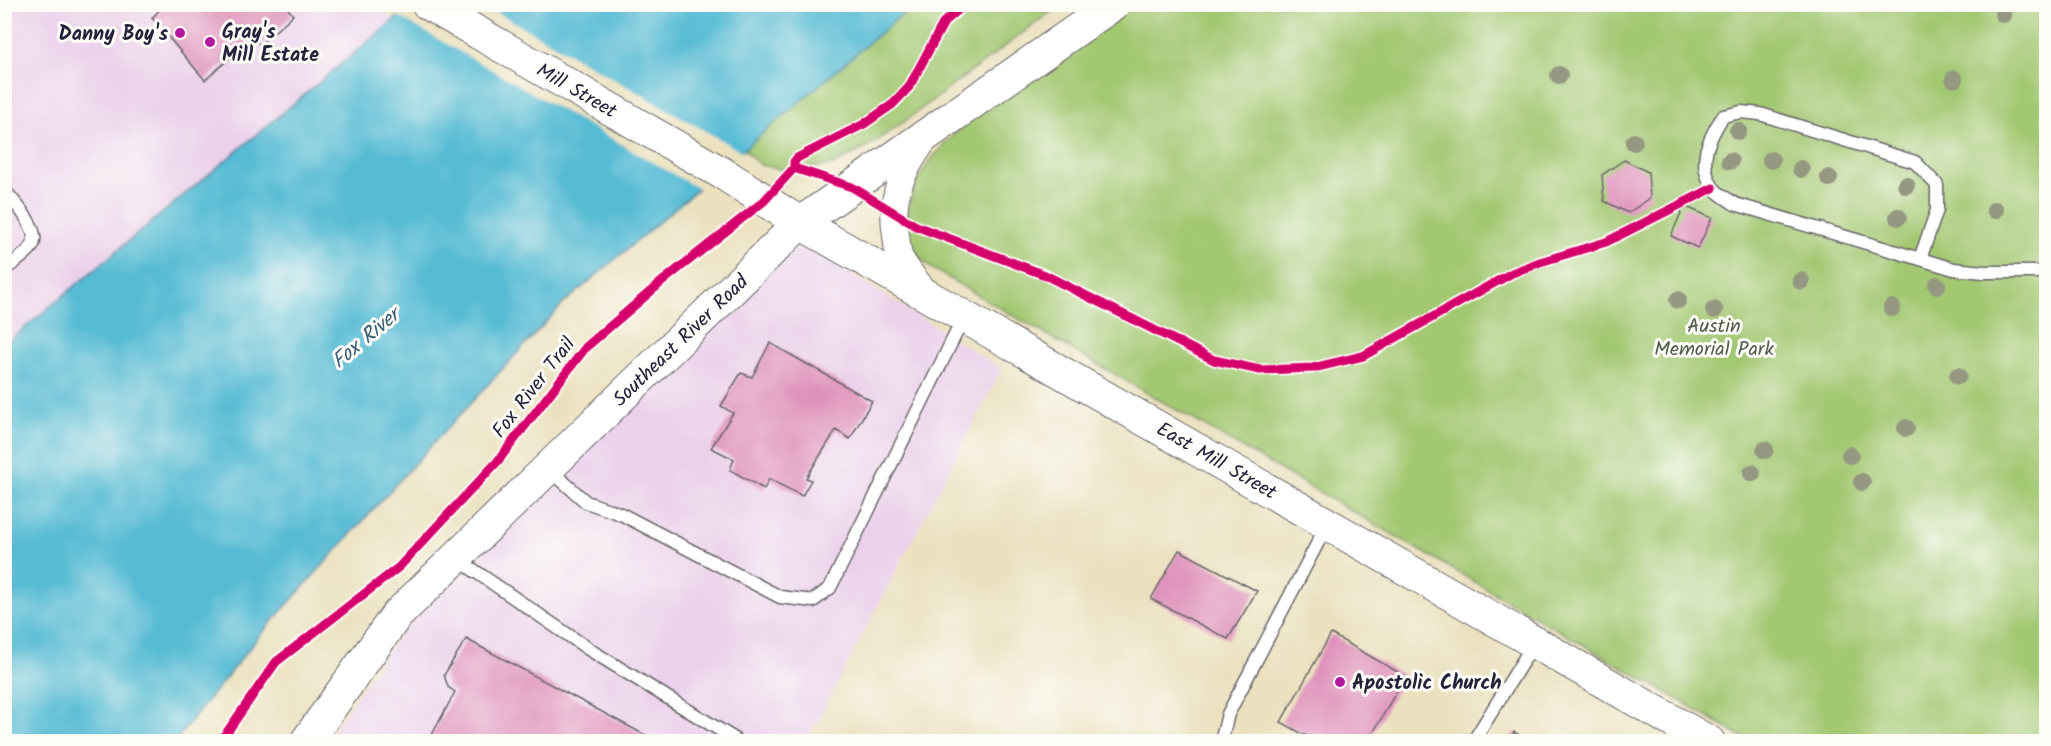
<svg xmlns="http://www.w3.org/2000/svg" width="2051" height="746" font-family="Kalam,sans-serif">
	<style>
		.built { fill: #ebd1eb }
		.green { fill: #a3c872; stroke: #627556; stroke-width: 1.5 }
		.water { fill: #56bbd4; stroke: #3c6e88; stroke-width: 1.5 }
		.pier { fill: #ebe1bf }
		.building { fill: #df93bc }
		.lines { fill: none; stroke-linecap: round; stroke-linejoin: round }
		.service-casing { stroke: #686569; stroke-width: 15 }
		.minor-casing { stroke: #686569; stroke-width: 28 }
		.tertiary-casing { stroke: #686569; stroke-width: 34 }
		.service { stroke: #fff; stroke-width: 12 }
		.minor { stroke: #fff; stroke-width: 26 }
		.tertiary { stroke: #fff; stroke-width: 32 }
		.cycleway-casing { stroke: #fdfcf7; stroke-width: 13 }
		.cycleway { stroke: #d6006c; stroke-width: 9 }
		.tree { fill: #959881 }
		.poi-dot { fill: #b5179e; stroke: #fdfcf7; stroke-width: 2 }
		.labels { text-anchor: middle; stroke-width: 6; stroke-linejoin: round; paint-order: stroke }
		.poi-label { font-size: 20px; font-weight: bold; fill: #22223b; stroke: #fdfcf7; text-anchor: start }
		.street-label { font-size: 20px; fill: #22223b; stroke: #fdfcf7 }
		.park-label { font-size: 20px; fill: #4f5c4e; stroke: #fdfcf7 }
		.water-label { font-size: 21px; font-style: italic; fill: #375f78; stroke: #fdfcf7 }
	</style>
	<rect width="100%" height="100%" fill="#fdfcf7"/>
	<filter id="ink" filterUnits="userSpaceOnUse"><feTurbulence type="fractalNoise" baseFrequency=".0167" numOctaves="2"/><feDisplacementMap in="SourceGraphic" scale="12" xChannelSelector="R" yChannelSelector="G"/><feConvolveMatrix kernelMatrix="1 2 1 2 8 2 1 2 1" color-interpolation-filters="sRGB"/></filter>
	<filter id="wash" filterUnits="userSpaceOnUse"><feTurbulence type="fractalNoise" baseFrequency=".008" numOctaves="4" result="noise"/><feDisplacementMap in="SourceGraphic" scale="24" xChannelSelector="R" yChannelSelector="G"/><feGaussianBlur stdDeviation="1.35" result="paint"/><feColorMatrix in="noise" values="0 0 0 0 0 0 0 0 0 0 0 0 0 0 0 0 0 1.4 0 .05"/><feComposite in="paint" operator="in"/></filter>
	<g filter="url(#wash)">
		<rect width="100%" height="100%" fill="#ebe1bf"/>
		<g class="built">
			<polygon points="370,4 395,20 5,344 5,5"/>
			<polygon points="799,241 1002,369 807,741 325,742 415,612"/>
		</g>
		<g class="green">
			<polygon points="913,5 1060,5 905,121 867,147 832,165 790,171 760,165 744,149"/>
			<path d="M 1133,5 L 2046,5 L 2046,741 L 1750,741 L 931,268 C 927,264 921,260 918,255 C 907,242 906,227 908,212 C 916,149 990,105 1039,71 C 1070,49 1101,27 1133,5 Z"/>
		</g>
		<polygon class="water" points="412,5 913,5 563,304 416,462 261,634 175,741 5,742 5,344"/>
		<polygon class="pier" points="408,4 484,5 744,153 701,190 396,15"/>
		<g id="blocks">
			<g class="building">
				<polygon points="165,4 284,4 293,15 260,45 253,38 205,80 152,18"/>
				<polygon points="1624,160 1648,172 1650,198 1628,213 1604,201 1602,175"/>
				<polygon points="1684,206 1712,218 1698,248 1671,236"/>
				<polygon points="770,343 872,401 850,439 836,430 806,478 811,480 802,496 769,479 764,489 730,470 734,459 711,448 733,413 721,406 741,373 752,377"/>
				<polygon points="1179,550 1257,591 1228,639 1151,599"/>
				<polygon points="1331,634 1405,676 1368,742 1317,742 1281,722"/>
				<polygon points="466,639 658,742 428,742 455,692 448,687 444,675"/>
				<polygon points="1514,732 1531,742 1508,742"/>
			</g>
		</g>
	</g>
	<g filter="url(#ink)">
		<use href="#blocks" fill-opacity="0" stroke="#686569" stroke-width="1.5"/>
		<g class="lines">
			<defs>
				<g id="service">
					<path d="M 4,190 C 15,203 45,233 30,249 C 23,257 13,263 4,270"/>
					<path d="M 1920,259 L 1937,210 L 1937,185 L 1915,162 L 1760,114 L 1741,112 L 1723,116 C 1709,138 1697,161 1712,186 C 1716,193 1728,199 1735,204 L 1954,269 L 1984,272 L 2046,272"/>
					<polyline points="548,468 586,502 621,514 780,597 813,601 830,588 964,317"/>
					<polyline points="456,558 590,650 733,738 732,742"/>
					<polyline points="1221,742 1228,714 1327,525"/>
					<polyline points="1473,742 1534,643"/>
				</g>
				<path id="minor" d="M 925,292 C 916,281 907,271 900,258 C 897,251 897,242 896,235 C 889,195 903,170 925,139"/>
				<g id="tertiary">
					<polyline points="428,4 727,176 800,223 1709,742"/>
					<polyline points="306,742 396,616 800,223 1114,4"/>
				</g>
			</defs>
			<use href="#service" class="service-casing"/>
			<use href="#minor" class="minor-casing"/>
			<use href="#tertiary" class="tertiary-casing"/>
			<use href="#service" class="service"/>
			<use href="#minor" class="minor"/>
			<use href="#tertiary" class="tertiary"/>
			<defs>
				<g id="cycleway">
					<polyline points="794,168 852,187 916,226 1045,275 1214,360 1260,370 1313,368 1363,356 1512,273 1540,262 1606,242 1713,188"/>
					<polyline points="220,742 276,662 399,567 497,462 586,347 664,280 764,201 794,168 794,162 797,158 864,124 893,104 909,87 944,22 965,4"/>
				</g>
			</defs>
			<use href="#cycleway" class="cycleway-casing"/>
			<use href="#cycleway" class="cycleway"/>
		</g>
		<g class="tree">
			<circle cx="2003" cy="14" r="9"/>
			<circle cx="1559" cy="75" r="9"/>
			<circle cx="1954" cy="79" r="9"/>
			<circle cx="1738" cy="131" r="9"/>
			<circle cx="1634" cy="142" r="9"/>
			<circle cx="1771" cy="160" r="9"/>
			<circle cx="1730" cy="161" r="9"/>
			<circle cx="1801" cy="169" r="9"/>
			<circle cx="1829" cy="178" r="9"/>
			<circle cx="1906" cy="185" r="9"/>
			<circle cx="1995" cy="210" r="9"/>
			<circle cx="1898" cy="217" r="9"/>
			<circle cx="1801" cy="281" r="9"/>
			<circle cx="1937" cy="285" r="9"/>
			<circle cx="1678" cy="300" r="9"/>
			<circle cx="1892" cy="308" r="9"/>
			<circle cx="1714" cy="310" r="9"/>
			<circle cx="1958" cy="376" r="9"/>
			<circle cx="1906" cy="428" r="9"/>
			<circle cx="1765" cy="450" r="9"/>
			<circle cx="1850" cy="455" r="9"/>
			<circle cx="1752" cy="473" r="9"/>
			<circle cx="1862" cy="482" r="9"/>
		</g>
	</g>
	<g class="poi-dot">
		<circle cx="180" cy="33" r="6"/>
		<circle cx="210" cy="42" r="6"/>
		<circle cx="1340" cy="682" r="6"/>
	</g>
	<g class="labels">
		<g class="poi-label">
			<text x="222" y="38">Gray's<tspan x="222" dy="23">Mill Estate</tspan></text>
			<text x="168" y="40" text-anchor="end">Danny Boy's</text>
			<text x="1352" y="689">Apostolic Church</text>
		</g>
		<g class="street-label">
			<text transform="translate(577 90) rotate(30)" y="7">Mill Street</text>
			<text transform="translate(680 340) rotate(-44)" y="7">Southeast River Road</text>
			<text transform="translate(533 387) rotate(-52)" y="7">Fox River Trail</text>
			<text transform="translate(1217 460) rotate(30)" y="7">East Mill Street</text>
		</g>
		<g class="park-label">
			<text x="1714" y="332">Austin<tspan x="1714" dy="23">Memorial Park</tspan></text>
		</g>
		<g class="water-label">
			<text transform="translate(365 338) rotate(-40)" y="7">Fox River</text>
		</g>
	</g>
	<rect width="2051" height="746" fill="none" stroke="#fdfcf7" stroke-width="24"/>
</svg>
